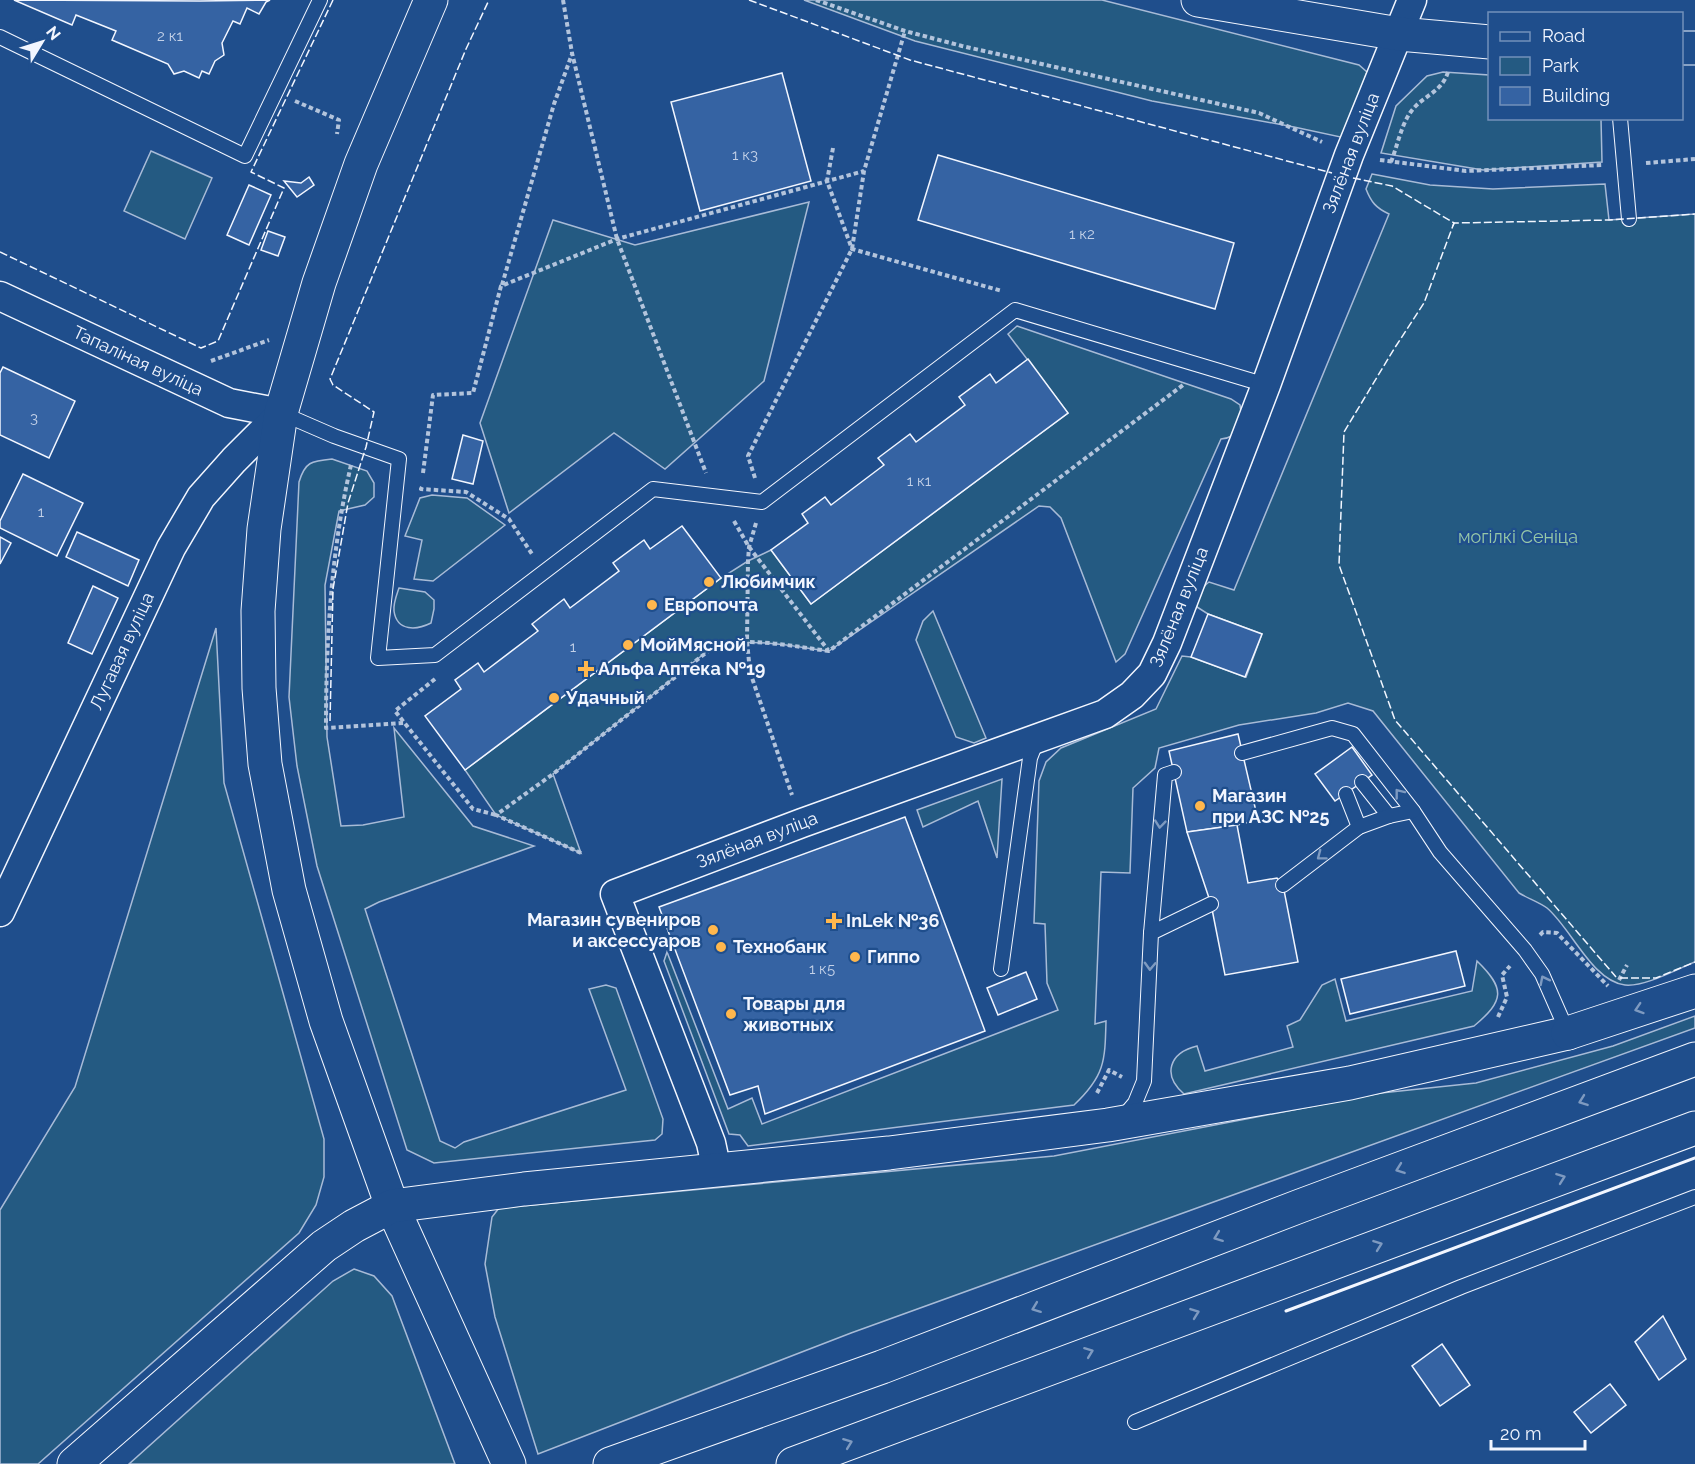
<svg xmlns="http://www.w3.org/2000/svg" width="1695" height="1464" font-family="Raleway,sans-serif">
	<style>
		.green { fill: #245a82; stroke: #a8bbd7; stroke-width: 1.5 }
		.building { fill: #3563a3; stroke: #f2f6ff; stroke-width: 1.5 }
		.lines { fill: none; stroke-linecap: round; stroke-linejoin: round }
		.lane-casing { stroke: #f2f6ff; stroke-width: 16 }
		.street-casing { stroke: #f2f6ff; stroke-width: 31 }
		.secondary-casing { stroke: #f2f6ff; stroke-width: 35 }
		.highway-casing { stroke: #f2f6ff; stroke-width: 35 }
		.path { stroke: #b3c4dc; stroke-width: 4; stroke-dasharray: 4.5 3; stroke-linecap: butt }
		.lane { stroke: #1f4e8c; stroke-width: 14 }
		.street { stroke: #1f4e8c; stroke-width: 28 }
		.secondary { stroke: #1f4e8c; stroke-width: 33 }
		.highway { stroke: #1f4e8c; stroke-width: 33 }
		.fence { stroke: #f2f6ff; stroke-width: 1.5; stroke-dasharray: 8 3; stroke-linecap: butt }
		.wall { stroke: #f2f6ff; stroke-width: 3 }
		.oneway { stroke: #7e9ac0 }
		.poi-dot { fill: #ffb74d; stroke: #1f4e8c; stroke-width: 2 }
		.labels { text-anchor: middle; stroke-width: 4.5; stroke-linejoin: round; paint-order: stroke }
		.number-label { font-size: 15px; fill: #c3d1e8 }
		.street-label { font-size: 18px; fill: #f2f6ff; stroke: #1f4e8c }
		.park-label { font-size: 18px; fill: #97c8a6; stroke: #1f4e8c }
		.poi-label { font-size: 18px; font-weight: bold; fill: #f2f6ff; stroke: #1f4e8c; text-anchor: start }
	</style>
	<rect width="100%" height="100%" fill="#1f4e8c"/>
	<g class="green">
		<polygon points="804,0 1102,0 1359,65 1367,72 1345,138 1294,127 1152,101 915,41"/>
		<polygon points="1443,72 1489,75 1490,118 1601,119 1602,162 1483,170 1381,153 1396,106 1427,76"/>
		<polygon points="151,151 212,178 185,239 124,211"/>
		<path d="M 1372,174 L 1430,185 L 1493,189 L 1605,184 L 1609,220 L 1695,214 L 1695,962 C 1677,969 1645,987 1625,985 C 1592,981 1571,928 1547,908 C 1539,902 1527,898 1519,893 L 1373,711 L 1348,703 L 1316,713 L 1239,725 L 1159,748 L 1155,768 L 1133,788 L 1130,873 L 1101,872 L 1095,1024 L 1106,1021 C 1105,1061 1105,1076 1074,1105 L 748,1146 L 740,1135 L 729,1134 L 664,961 L 667,952 L 728,1109 L 752,1098 L 762,1124 L 1058,1010 L 1047,983 L 1045,924 L 1034,923 L 1039,781 L 1046,762 L 1061,748 L 1156,709 L 1182,656 L 1191,657 L 1246,677 L 1262,634 L 1208,614 L 1197,607 C 1197,599 1202,587 1209,582 L 1234,590 L 1389,214 C 1376,208 1371,202 1366,189 Z"/>
		<polygon points="809,202 764,381 665,469 614,433 509,513 480,423 553,220 635,245"/>
		<path d="M 1017,326 L 1231,399 L 1240,405 C 1243,422 1241,437 1221,439 L 1125,654 L 1116,662 L 1061,518 L 1050,507 L 1039,506 L 829,651 C 794,647 735,633 705,653 L 553,774 L 581,853 L 496,815 L 465,770 L 721,578 L 748,561 L 771,550 L 811,604 L 1068,413 L 1008,334 Z"/>
		<path d="M 332,459 L 367,471 L 374,483 L 374,497 L 365,505 L 339,511 L 325,585 L 327,737 L 341,826 L 363,825 L 404,817 L 394,728 L 473,826 L 534,846 L 379,902 L 365,909 L 440,1141 L 455,1148 L 464,1142 L 626,1090 L 589,989 L 606,985 L 616,988 L 663,1119 L 662,1134 L 655,1140 L 434,1163 L 407,1150 L 317,866 L 297,766 L 289,697 L 299,482 C 305,462 311,461 332,459 Z"/>
		<polygon points="432,495 467,498 505,525 433,581 414,579 422,540 405,536 420,498"/>
		<path d="M 399,588 L 425,592 L 434,600 L 434,609 L 431,623 C 417,630 397,632 394,611 C 393,604 397,594 399,588 Z"/>
		<polygon points="933,611 986,738 974,743 956,737 916,640 923,621"/>
		<polygon points="216,628 224,783 324,1139 324,1177 316,1205 299,1233 38,1464 0,1464 0,1210 75,1087"/>
		<polygon points="1002,779 997,858 978,801 923,827 917,810"/>
		<path d="M 1477,961 C 1506,989 1504,1001 1474,1026 L 1184,1094 C 1162,1075 1169,1053 1197,1046 L 1205,1071 L 1293,1047 L 1287,1026 L 1300,1020 L 1322,985 L 1335,979 L 1346,1021 L 1472,991 Z"/>
		<polygon points="1695,1016 1695,1028 851,1333 538,1454 495,1317 485,1264 492,1217 499,1208 1054,1156 1381,1093 1476,1083 1613,1046"/>
		<polygon points="354,1269 374,1276 392,1296 455,1464 129,1464 333,1281"/>
	</g>
	<g class="building">
		<polygon points="14,0 200,1 270,0 266,2 259,14 247,8 240,24 233,21 222,43 224,55 215,61 209,74 202,71 199,78 184,71 174,74 168,64 112,40 116,31 76,15 72,25"/>
		<polygon points="782,73 811,181 700,211 671,102"/>
		<polygon points="938,155 1234,243 1215,309 918,220"/>
		<polygon points="309,177 314,185 297,197 284,181 301,183"/>
		<polygon points="249,185 271,195 249,245 227,235"/>
		<polygon points="268,231 285,237 278,256 261,250"/>
		<polygon points="1028,359 1068,413 811,604 771,550 808,523 802,514 825,497 831,505 884,465 878,458 910,434 916,442 965,405 959,397 990,374 996,383"/>
		<polygon points="3,367 75,401 49,458 0,435 0,373"/>
		<polygon points="463,435 483,441 473,484 452,479"/>
		<polygon points="23,474 83,503 57,556 0,528 0,521"/>
		<polygon points="682,526 721,578 465,770 425,716 461,689 455,680 478,663 484,672 538,631 532,624 564,599 570,608 619,571 613,563 644,540 650,549"/>
		<polygon points="77,532 139,560 128,586 66,557"/>
		<polygon points="0,537 11,543 0,564"/>
		<polygon points="93,586 118,598 92,654 68,643"/>
		<polygon points="1208,614 1262,634 1245,677 1191,657"/>
		<polygon points="1238,734 1258,820 1237,825 1187,832 1169,751"/>
		<polygon points="1352,747 1372,775 1335,801 1315,774"/>
		<polygon points="905,817 985,1031 765,1114 758,1086 730,1095 659,907"/>
		<polygon points="1237,825 1248,883 1277,878 1283,885 1298,962 1225,975 1211,904 1187,832"/>
		<polygon points="1456,951 1465,986 1350,1014 1341,979"/>
		<polygon points="1026,972 1037,999 998,1015 987,988"/>
		<polygon points="1663,1316 1686,1359 1659,1380 1635,1342"/>
		<polygon points="1442,1344 1470,1385 1440,1406 1412,1366"/>
		<polygon points="1610,1384 1626,1405 1591,1433 1574,1412"/>
	</g>
	<g class="lines">
		<defs>
			<g id="lane">
				<polyline points="0,37 245,156 320,0"/>
				<polyline points="1620,118 1629,219"/>
				<polyline points="281,413 334,436 399,459 378,658 435,655 653,489 762,502 1015,310 1266,385"/>
				<polyline points="1242,753 1332,728 1353,734 1413,811 1440,852 1525,950 1542,974 1568,1033"/>
				<polyline points="1362,782 1389,816"/>
				<polyline points="1346,794 1359,827"/>
				<polyline points="1283,885 1359,827 1389,816 1413,811"/>
				<polyline points="1151,933 1165,775 1174,772"/>
				<polyline points="1001,969 1030,758 1037,740"/>
				<polyline points="1124,1116 1135,1103 1144,1081 1151,933 1211,904"/>
				<polyline points="1135,1422 1461,1287 1695,1197"/>
			</g>
			<g id="street">
				<polyline points="0,296 229,403 281,413"/>
				<polyline points="0,912 171,548 201,497 234,460 281,413"/>
				<polyline points="717,1171 711,1143 615,894 802,823 1105,714 1132,695 1152,674 1167,643 1266,385 1349,155 1412,0"/>
			</g>
			<g id="secondary">
				<polyline points="431,0 361,164 319,283 281,413 264,529 258,611 259,688 265,764 289,890 326,1021 392,1206 509,1464"/>
				<polyline points="1198,0 1399,34 1490,42"/>
				<polyline points="1682,48 1695,48"/>
				<polyline points="74,1464 324,1246 354,1226 392,1206 524,1189 889,1153 1108,1125 1350,1083 1568,1033"/>
			</g>
			<g id="highway">
				<polyline points="1568,1033 1695,991"/>
				<polyline points="610,1464 882,1367 1300,1206 1695,1059"/>
				<polyline points="793,1464 1695,1128"/>
			</g>
		</defs>
		<use href="#lane" class="lane-casing"/>
		<use href="#street" class="street-casing"/>
		<use href="#secondary" class="secondary-casing"/>
		<use href="#highway" class="highway-casing"/>
		<g class="path">
			<polyline points="563,0 572,53 617,239 706,473"/>
			<polyline points="816,0 905,31 962,46 1259,113 1322,142"/>
			<polyline points="295,101 339,120 337,134"/>
			<polyline points="833,148 827,181 852,249 1002,291"/>
			<polyline points="1380,160 1466,171 1603,165"/>
			<path d="M 1391,162 C 1397,147 1401,126 1410,113 C 1422,95 1441,94 1448,72"/>
			<polyline points="1646,163 1695,159"/>
			<polyline points="502,285 554,104 572,54"/>
			<polyline points="211,361 269,340"/>
			<path d="M 351,465 C 331,551 326,639 326,728 L 404,723"/>
			<polyline points="423,473 433,395 473,393 501,286 617,239 864,171"/>
			<polyline points="755,478 748,456 852,249 864,171 905,31"/>
			<polyline points="422,487 421,489 466,492 509,519 532,554"/>
			<polyline points="734,521 749,547 828,650"/>
			<polyline points="756,523 749,547 748,561 747,641 750,672 792,795"/>
			<polyline points="435,679 395,711 473,809 496,815"/>
			<path d="M 581,853 L 496,815 L 553,774 L 712,648 C 743,635 796,647 829,651 L 1183,385"/>
			<polyline points="1540,935 1543,932 1557,933 1608,986"/>
			<polyline points="1619,980 1627,965"/>
			<polyline points="1498,1017 1507,997 1502,975 1510,966"/>
			<polyline points="1097,1093 1109,1070 1122,1077"/>
		</g>
		<use href="#lane" class="lane"/>
		<use href="#street" class="street"/>
		<use href="#secondary" class="secondary"/>
		<use href="#highway" class="highway"/>
		<g class="fence">
			<polyline points="749,0 910,60 1332,173"/>
			<polyline points="1353,178 1392,186 1454,223 1424,303 1394,349 1344,432 1339,565 1395,720 1616,977"/>
			<polyline points="1453,226 1454,223 1609,220 1695,214"/>
			<polyline points="0,252 201,348 218,341 284,188 251,172 333,0"/>
			<polyline points="330,721 333,589 348,503 366,447 374,412 333,385 330,379 466,49 489,0"/>
			<polyline points="1620,978 1656,978 1695,962"/>
		</g>
		<polyline class="wall" points="1286,1311 1695,1158"/>
	</g>
	<defs><path id="oneway-chevron" d="M-2-3.5L2.5 0L-2 3.5" fill="none" stroke-width="1.6" stroke-linecap="round" stroke-linejoin="round" transform="scale(1.5)"/></defs>
	<g class="oneway">
		<use href="#oneway-chevron" transform="translate(1399 793) rotate(-128)"/>
		<use href="#oneway-chevron" transform="translate(1160 824) rotate(96)"/>
		<use href="#oneway-chevron" transform="translate(1321 856) rotate(143)"/>
		<use href="#oneway-chevron" transform="translate(1150 966) rotate(92)"/>
		<use href="#oneway-chevron" transform="translate(1544 980) rotate(-117)"/>
		<use href="#oneway-chevron" transform="translate(1639 1009) rotate(162)"/>
		<use href="#oneway-chevron" transform="translate(1583 1101) rotate(160)"/>
		<use href="#oneway-chevron" transform="translate(1400 1169) rotate(160)"/>
		<use href="#oneway-chevron" transform="translate(1561 1178) rotate(-20)"/>
		<use href="#oneway-chevron" transform="translate(1218 1237) rotate(159)"/>
		<use href="#oneway-chevron" transform="translate(1378 1245) rotate(-20)"/>
		<use href="#oneway-chevron" transform="translate(1036 1308) rotate(159)"/>
		<use href="#oneway-chevron" transform="translate(1195 1313) rotate(-20)"/>
		<use href="#oneway-chevron" transform="translate(1089 1352) rotate(-21)"/>
		<use href="#oneway-chevron" transform="translate(848 1443) rotate(-21)"/>
	</g>
	<g class="poi-dot">
		<circle cx="709" cy="582" r="6"/>
		<circle cx="652" cy="605" r="6"/>
		<circle cx="628" cy="645" r="6"/>
		<path d="M583 660h6v6h6v6h-6v6h-6v-6h-6v-6h6z"/>
		<circle cx="554" cy="698" r="6"/>
		<circle cx="1200" cy="806" r="6"/>
		<path d="M831 912h6v6h6v6h-6v6h-6v-6h-6v-6h6z"/>
		<circle cx="713" cy="930" r="6"/>
		<circle cx="721" cy="947" r="6"/>
		<circle cx="855" cy="957" r="6"/>
		<circle cx="731" cy="1014" r="6"/>
	</g>
	<g class="labels">
		<g class="number-label">
			<text x="170" y="41">2 к1</text>
			<text x="745" y="160">1 к3</text>
			<text x="1082" y="239">1 к2</text>
			<text x="34" y="423">3</text>
			<text x="919" y="486">1 к1</text>
			<text x="41" y="517">1</text>
			<text x="573" y="652">1</text>
			<text x="822" y="974">1 к5</text>
		</g>
		<g class="street-label">
			<text transform="translate(1351 153) rotate(-69)" y="6">Зялёная вуліца</text>
			<text transform="translate(138 361) rotate(25)" y="6">Тапаліная вуліца</text>
			<text transform="translate(1179 607) rotate(-68)" y="6">Зялёная вуліца</text>
			<text transform="translate(122 651) rotate(-65)" y="6">Лугавая вуліца</text>
			<text transform="translate(757 840) rotate(-21)" y="6">Зялёная вуліца</text>
		</g>
		<g class="park-label">
			<text x="1518" y="543">могілкі Сеніца</text>
		</g>
		<g class="poi-label">
			<text x="721" y="588">Любимчик</text>
			<text x="664" y="611">Европочта</text>
			<text x="640" y="651">МойМясной</text>
			<text x="598" y="675">Альфа Аптека №19</text>
			<text x="566" y="704">Удачный</text>
			<text x="1212" y="802">Магазин<tspan x="1212" dy="21">при АЗС №25</tspan></text>
			<text x="701" y="926" text-anchor="end">Магазин сувениров<tspan x="701" dy="21">и аксессуаров</tspan></text>
			<text x="846" y="927">InLek №36</text>
			<text x="733" y="953">Технобанк</text>
			<text x="867" y="963">Гиппо</text>
			<text x="743" y="1010">Товары для<tspan x="743" dy="21">животных</tspan></text>
		</g>
	</g>
	<rect x="1488" y="12" width="195" height="108" fill="#1f4e8c" stroke="#7391ba" stroke-width="1.5"/>
	<rect x="1500" y="32" width="30" height="9" fill="#1f4e8c" stroke="#7391ba" stroke-width="1.5"/>
	<text x="1542" y="42" font-size="18" fill="#f2f6ff">Road</text>
	<rect x="1500" y="57" width="30" height="18" fill="#245a82" stroke="#7391ba" stroke-width="1.5"/>
	<text x="1542" y="72" font-size="18" fill="#f2f6ff">Park</text>
	<rect x="1500" y="87" width="30" height="18" fill="#3563a3" stroke="#7391ba" stroke-width="1.5"/>
	<text x="1542" y="102" font-size="18" fill="#f2f6ff">Building</text>
	<g transform="translate(42 42) rotate(52)" stroke="#1f4e8c" stroke-width="4.5" paint-order="stroke">
	<path d="M0-4.5L10 22L0 15L-10 22Z" fill="#f2f6ff"/>
	<text y="-9" font-size="16" font-weight="bold" text-anchor="middle" fill="#f2f6ff">N</text>
	</g>
	<path d="M1491 1440v9h94v-9" fill="none" stroke="#f2f6ff" stroke-width="3"/>
	<text x="1500" y="1440" font-size="18" fill="#f2f6ff" stroke="#1f4e8c" stroke-width="4.5" paint-order="stroke">20 m</text>
</svg>
